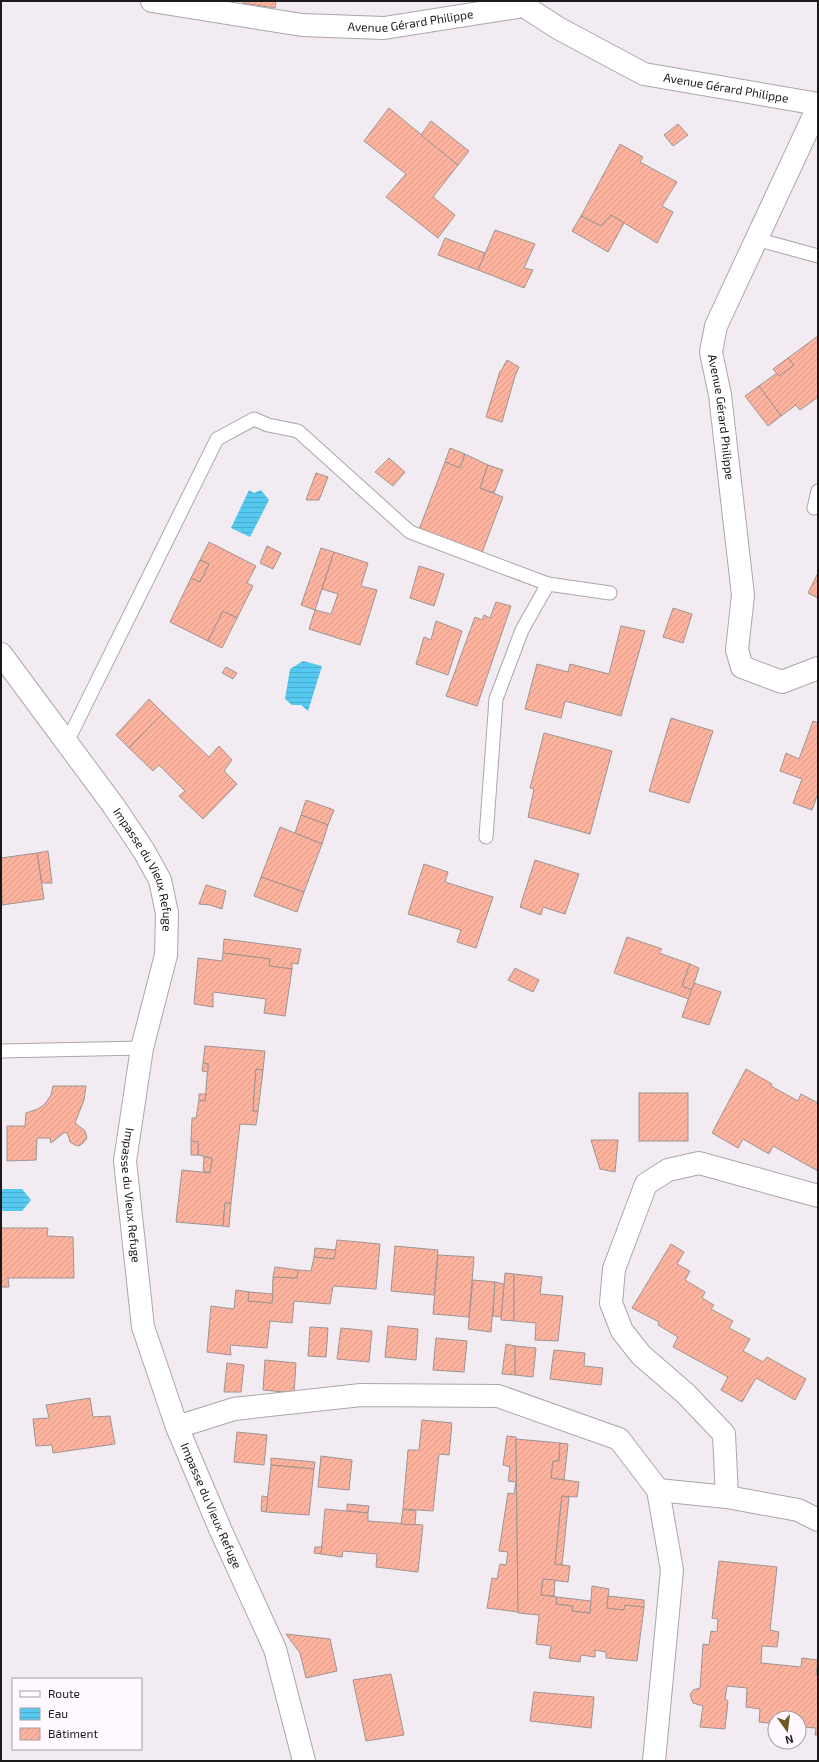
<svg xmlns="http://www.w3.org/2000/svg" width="819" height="1762" font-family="'Exo 2',sans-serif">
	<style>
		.water { fill: url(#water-rules) }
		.building { fill: url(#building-hatch); stroke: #9e9492 }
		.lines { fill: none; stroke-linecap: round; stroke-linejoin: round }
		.lane-casing { stroke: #aca5ac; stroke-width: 15 }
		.street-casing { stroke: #aca5ac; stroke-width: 24 }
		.lane { stroke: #fff; stroke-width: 13 }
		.street { stroke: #fff; stroke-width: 22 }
		.labels { text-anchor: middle; stroke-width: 3.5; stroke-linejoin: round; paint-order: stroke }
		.street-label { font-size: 12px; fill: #1b181b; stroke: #fff9ff }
	</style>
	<defs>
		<pattern id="water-rules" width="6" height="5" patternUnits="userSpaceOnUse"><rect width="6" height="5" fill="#56c9f0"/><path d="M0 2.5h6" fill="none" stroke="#4aaccd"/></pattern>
		<pattern id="building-hatch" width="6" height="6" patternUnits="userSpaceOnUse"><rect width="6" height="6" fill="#feb39f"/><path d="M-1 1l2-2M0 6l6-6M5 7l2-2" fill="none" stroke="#d99988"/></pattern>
	</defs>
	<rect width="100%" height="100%" fill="#f2ebf2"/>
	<g class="water">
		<polygon points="249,490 254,493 261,490 269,500 250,537 231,528"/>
		<polygon points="303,661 322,666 308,711 301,705 292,705 285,699 290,669"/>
		<polygon points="1,1189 22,1189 31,1200 22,1211 1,1211"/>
	</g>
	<g class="building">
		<polygon points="243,1 276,1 275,8 243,3"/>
		<polygon points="389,108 458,165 433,197 455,215 438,238 386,197 406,174 364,141"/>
		<polygon points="431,121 469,151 458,165 421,135"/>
		<polygon points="678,124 688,135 673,146 664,135"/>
		<polygon points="620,144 643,157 640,162 677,182 662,206 673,212 657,243 611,215 601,226 581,216"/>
		<polygon points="611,215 624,223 608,252 572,231 581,216 601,226"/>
		<polygon points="495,230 535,244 524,268 533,270 524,288 478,270"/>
		<polygon points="445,238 485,253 478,270 438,255"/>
		<polygon points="818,336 818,397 800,410 796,405 781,416 759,386 777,373 779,376 794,365 788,358"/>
		<polygon points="788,358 794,365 779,376 773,369"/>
		<polygon points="507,360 519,367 515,376 502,422 486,417 500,371 501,371"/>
		<polygon points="759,386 781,416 768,426 745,396"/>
		<polygon points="450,448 465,454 460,468 445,462"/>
		<polygon points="465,454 488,465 480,488 503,497 480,558 418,532 445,462 460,468"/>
		<polygon points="389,458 405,472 393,486 375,472"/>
		<polygon points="488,465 503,470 494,493 480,488"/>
		<polygon points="316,473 328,477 319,500 306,500"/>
		<polygon points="209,542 256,566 247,583 253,586 237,618 223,611 208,641 170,622 191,578 200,582 209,564 200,560"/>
		<polygon points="267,546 281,553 273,569 260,563"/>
		<polygon points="321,548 334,552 315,610 301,605"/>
		<polygon points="334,552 368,563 361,586 377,590 360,645 309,629 315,610 331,614 338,594 322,589"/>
		<polygon points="200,560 209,564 200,582 191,578"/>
		<polygon points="419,566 444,574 434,606 410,598"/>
		<polygon points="818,573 818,598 808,593"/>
		<polygon points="496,602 511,606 477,706 446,696 475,617 482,620 484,615 490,618"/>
		<polygon points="673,608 692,614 683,643 663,637"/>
		<polygon points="223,611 237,618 222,648 208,641"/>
		<polygon points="436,621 462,631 448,675 416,664 424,637 431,640"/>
		<polygon points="621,626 645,631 621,716 565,701 561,718 525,709 537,664 568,672 570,664 609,674"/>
		<polygon points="226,667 237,673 233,679 222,673"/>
		<polygon points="149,699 163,713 129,748 116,735"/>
		<polygon points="163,713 209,757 219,746 232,760 224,771 237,784 203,819 179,796 185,791 159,765 153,771 129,748"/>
		<polygon points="671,718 713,731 689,803 649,791"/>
		<polygon points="813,721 818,723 818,793 812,810 793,803 802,779 780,771 786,753 799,759"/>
		<polygon points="544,733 612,751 590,834 528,817 534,789 530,788"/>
		<polygon points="306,800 334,810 328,825 301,815"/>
		<polygon points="301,815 328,825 322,844 295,833"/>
		<polygon points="280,827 322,844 304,892 261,877"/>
		<polygon points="48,851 52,883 42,883 37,853"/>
		<polygon points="37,853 44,899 2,905 1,858"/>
		<polygon points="535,860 579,874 565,914 543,907 541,915 520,907"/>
		<polygon points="424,864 448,872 445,882 493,897 476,948 457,942 461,930 408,914"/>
		<polygon points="261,877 304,892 297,912 254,896"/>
		<polygon points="206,885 226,891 222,909 210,905 199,904"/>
		<polygon points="627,937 662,949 659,953 690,964 682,986 692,990 689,999 614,973"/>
		<polygon points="224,939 301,949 298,964 292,963 292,969 269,966 270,959 223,953"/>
		<polygon points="223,953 270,959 269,966 292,969 285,1016 264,1013 266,999 213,992 213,1007 194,1004 198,958 222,961"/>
		<polygon points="690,964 699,968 692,990 682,986"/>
		<polygon points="515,968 539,980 533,992 508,980"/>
		<polygon points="694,983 721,992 709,1025 682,1017"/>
		<polygon points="205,1046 265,1051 263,1070 256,1069 253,1111 258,1111 256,1125 240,1124 231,1203 225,1203 223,1226 176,1222 182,1170 210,1173 212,1158 198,1155 198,1142 191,1141 192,1118 196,1118 199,1100 205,1101 208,1064 203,1063"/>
		<polygon points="203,1063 208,1064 208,1072 202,1071"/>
		<polygon points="256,1069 263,1070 258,1111 253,1111"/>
		<polygon points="746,1069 772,1084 771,1086 798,1101 801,1094 818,1103 818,1171 773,1146 769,1154 743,1139 738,1148 712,1133"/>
		<polygon points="53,1086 86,1086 84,1100 75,1123 85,1131 87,1138 83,1143 79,1146 75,1145 70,1142 68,1135 65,1132 51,1143 50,1138 37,1138 36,1160 7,1161 7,1126 25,1126 26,1113 38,1109 45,1104 51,1095"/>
		<rect x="639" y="1093" width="49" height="48"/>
		<polygon points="199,1094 206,1094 205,1101 199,1100"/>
		<polygon points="591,1140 618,1140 615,1172 600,1169"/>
		<polygon points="191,1141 198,1142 198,1155 191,1155"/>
		<polygon points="204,1157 212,1158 210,1173 203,1171"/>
		<polygon points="225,1203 231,1203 229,1227 223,1226"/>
		<polygon points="1,1228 48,1228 47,1236 73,1237 74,1278 8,1278 9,1287 1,1287"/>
		<polygon points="337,1240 380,1244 376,1289 333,1286 330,1304 294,1301 292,1323 270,1321 267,1348 230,1345 231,1355 207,1352 211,1306 234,1309 236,1290 249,1292 248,1301 272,1303 273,1277 297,1278 298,1270 311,1271 314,1257 334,1259"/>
		<polygon points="671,1244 684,1252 677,1264 690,1271 685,1280 705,1292 702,1298 714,1305 711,1309 733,1321 729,1328 750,1339 743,1351 763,1362 767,1357 806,1379 795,1400 756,1378 742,1402 721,1390 728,1377 673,1347 678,1337 658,1325 659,1322 632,1308"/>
		<polygon points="395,1246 438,1250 434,1295 391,1291"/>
		<polygon points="315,1248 336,1250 334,1259 314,1257"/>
		<polygon points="438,1255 474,1257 469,1317 433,1314"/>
		<polygon points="275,1267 298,1270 297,1278 273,1277"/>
		<polygon points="505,1273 514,1274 514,1321 501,1320"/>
		<polygon points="514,1274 542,1277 540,1294 563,1296 558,1341 535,1340 536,1323 514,1321"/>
		<polygon points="473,1280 495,1282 491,1332 468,1329"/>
		<polygon points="495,1282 504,1284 501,1317 493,1316"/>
		<polygon points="249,1292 273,1294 272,1303 248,1301"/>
		<polygon points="388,1326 418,1329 416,1360 385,1357"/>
		<polygon points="310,1327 328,1328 326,1357 308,1356"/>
		<polygon points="341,1328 372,1331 369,1362 337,1359"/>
		<polygon points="436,1338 467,1341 464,1372 433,1370"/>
		<polygon points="506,1344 515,1346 515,1375 502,1374"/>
		<polygon points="515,1346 536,1348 533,1377 515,1375"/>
		<polygon points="554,1350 585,1353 584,1366 603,1368 601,1385 550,1379"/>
		<polygon points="265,1360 296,1363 294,1393 263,1390"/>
		<polygon points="227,1363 244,1365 241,1392 224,1392"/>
		<polygon points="90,1398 93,1417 110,1416 115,1444 53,1453 52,1445 36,1446 33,1419 49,1418 46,1405"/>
		<polygon points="422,1420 452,1423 449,1455 439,1454 433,1511 403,1509 408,1450 419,1450"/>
		<polygon points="237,1432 267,1435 264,1465 234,1462"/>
		<polygon points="507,1436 516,1437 518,1612 487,1608 492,1578 497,1579 500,1564 506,1565 508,1552 499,1551 508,1493 514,1494 516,1482 508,1481 510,1467 503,1465"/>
		<polygon points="516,1439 560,1443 559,1461 553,1461 551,1478 579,1482 577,1497 562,1496 560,1513 555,1564 570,1566 568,1582 543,1579 541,1595 557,1597 556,1604 573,1606 572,1611 590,1613 592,1586 609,1589 607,1608 624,1610 625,1605 644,1607 637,1661 606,1658 606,1652 595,1650 595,1657 581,1655 580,1662 549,1658 551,1646 536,1644 539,1615 518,1613"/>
		<polygon points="560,1443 568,1444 564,1480 551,1478 553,1461 559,1461"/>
		<polygon points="321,1456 352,1460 349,1490 318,1487"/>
		<polygon points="271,1458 315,1462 314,1469 271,1465"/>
		<polygon points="271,1465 314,1469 309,1515 266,1512"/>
		<polygon points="262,1496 268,1497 266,1512 261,1511"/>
		<polygon points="562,1496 569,1497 562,1565 555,1564"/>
		<polygon points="347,1504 369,1506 368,1513 347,1511"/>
		<polygon points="325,1509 368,1513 368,1521 423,1525 418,1572 376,1567 377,1554 343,1551 342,1557 321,1554"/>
		<polygon points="403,1509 416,1511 415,1525 401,1524"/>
		<polygon points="315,1547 322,1547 321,1554 314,1553"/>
		<polygon points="719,1561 777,1567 770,1630 779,1632 777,1647 762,1646 761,1663 801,1667 802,1658 818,1660 816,1675 818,1675 818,1735 815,1735 816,1728 802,1727 802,1720 799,1720 799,1718 775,1718 775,1724 759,1722 760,1709 746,1707 747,1688 727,1686 725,1699 728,1701 725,1729 700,1727 703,1706 693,1703 690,1695 693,1690 700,1688 703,1644 709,1645 711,1631 717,1632 718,1619 712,1618"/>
		<polygon points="543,1579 555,1580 554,1596 541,1595"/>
		<polygon points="608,1596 644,1600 644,1607 625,1605 624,1610 607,1608"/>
		<polygon points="557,1597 591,1601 590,1613 572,1611 573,1606 556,1604"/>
		<polygon points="286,1634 330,1639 337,1671 306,1678 300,1653"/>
		<polygon points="391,1674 404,1735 366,1741 353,1680"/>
		<polygon points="534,1692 594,1697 591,1728 530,1721"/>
	</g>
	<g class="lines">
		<defs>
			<g id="lane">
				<polyline points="756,239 818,256"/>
				<polyline points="814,508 818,491"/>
				<polyline points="66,744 217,439 254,419 268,425 298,431 410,532 548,584 610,593"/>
				<polyline points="486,837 496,699 522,630 548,584"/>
				<polyline points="1,1051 142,1048"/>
			</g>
			<g id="street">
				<path id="s1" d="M 152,1 L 302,25 L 384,28 L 524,6 L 558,28 L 644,74 L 818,104"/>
				<path id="s2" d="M 818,107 L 716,326 L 711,352 L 720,395 L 743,595 L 737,650 L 742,667 L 782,682 L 818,668"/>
				<path id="s3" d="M 1,654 L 113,805 L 144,851 L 160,880 L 167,913 L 166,955 L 142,1048 L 125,1161 L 143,1327 L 177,1427 L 221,1531 L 275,1649 L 304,1761"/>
				<polyline points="177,1427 234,1409 361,1395 498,1396 619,1439 658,1490 672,1570 654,1761"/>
				<polyline points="658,1490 727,1497 798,1510 818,1520"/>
				<polyline points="727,1497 724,1434 686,1394 641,1355 622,1331 611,1303 614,1269 646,1184 668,1170 699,1163 818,1196"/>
			</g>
		</defs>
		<use href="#lane" class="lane-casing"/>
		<use href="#street" class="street-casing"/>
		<use href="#lane" class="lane"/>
		<use href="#street" class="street"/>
	</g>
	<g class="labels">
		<g class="street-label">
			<text dy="4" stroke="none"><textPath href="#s1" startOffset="261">Avenue Gérard Philippe</textPath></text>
			<text dy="4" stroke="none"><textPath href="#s1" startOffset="597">Avenue Gérard Philippe</textPath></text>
			<text dy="4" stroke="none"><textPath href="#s2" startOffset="334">Avenue Gérard Philippe</textPath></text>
			<text dy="4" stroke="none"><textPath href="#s3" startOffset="261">Impasse du Vieux Refuge</textPath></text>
			<text dy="4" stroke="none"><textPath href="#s3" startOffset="597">Impasse du Vieux Refuge</textPath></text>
			<text dy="4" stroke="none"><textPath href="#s3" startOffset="921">Impasse du Vieux Refuge</textPath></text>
		</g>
	</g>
	<rect width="819" height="1762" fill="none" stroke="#1b181b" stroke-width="4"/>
	<rect x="12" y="1678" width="130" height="72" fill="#fff9ff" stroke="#a49fa4"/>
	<rect x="20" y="1691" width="20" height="6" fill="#ffffff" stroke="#a49fa4"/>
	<text x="48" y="1698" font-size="12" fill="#1b181b">Route</text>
	<rect x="20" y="1708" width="20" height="12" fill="url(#water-rules)" stroke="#a49fa4"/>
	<text x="48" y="1718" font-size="12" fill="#1b181b">Eau</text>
	<rect x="20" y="1728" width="20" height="12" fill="url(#building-hatch)" stroke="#a49fa4"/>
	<text x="48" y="1738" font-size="12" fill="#1b181b">Bâtiment</text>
	<g transform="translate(787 1730) rotate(166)"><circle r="19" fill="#fff9ff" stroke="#a49fa4"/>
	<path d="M0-3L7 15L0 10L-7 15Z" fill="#6b5a28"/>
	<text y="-6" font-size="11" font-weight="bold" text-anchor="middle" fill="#1b181b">N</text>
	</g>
</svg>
